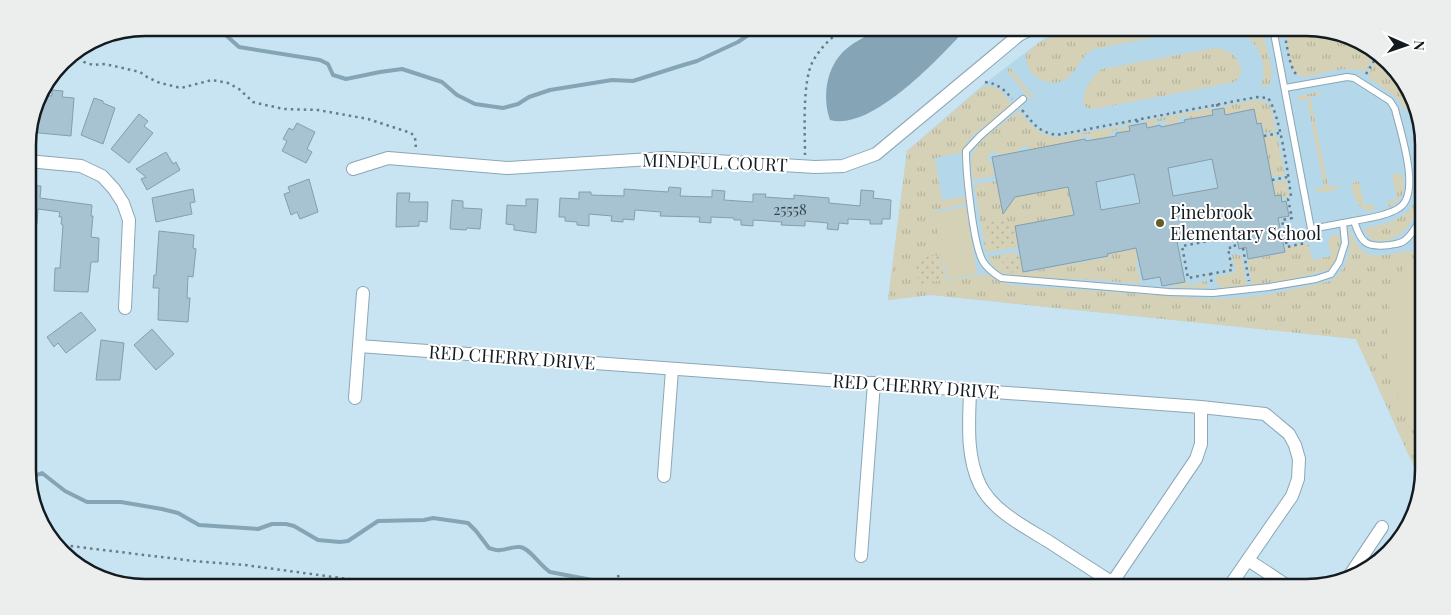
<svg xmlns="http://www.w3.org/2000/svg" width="1451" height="615" font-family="'Playfair Display',serif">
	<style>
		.built { fill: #b4d7e9 }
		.grass { fill: url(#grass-tufts) }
		.park { fill: url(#park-dots) }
		.garden { fill: #d4d1b7 }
		.water { fill: #85a5b6 }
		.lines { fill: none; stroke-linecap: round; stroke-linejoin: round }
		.stream { stroke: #85a5b6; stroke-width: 4 }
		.building { fill: #a7c2d0; stroke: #849eab; fill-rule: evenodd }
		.lane-casing { stroke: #8ca6b4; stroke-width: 8 }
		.street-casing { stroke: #8ca6b4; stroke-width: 14 }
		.path { stroke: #697b85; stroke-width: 2.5; stroke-dasharray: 2.5 4; stroke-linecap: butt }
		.lane { stroke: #fff; stroke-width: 6 }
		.street { stroke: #fff; stroke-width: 12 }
		.poi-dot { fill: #645d29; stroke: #fff; stroke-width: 2 }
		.labels { text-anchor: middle; stroke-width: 4; stroke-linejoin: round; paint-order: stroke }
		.number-label { font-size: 15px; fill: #36454c }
		.street-label { font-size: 18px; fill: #111b20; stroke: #fff }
		.poi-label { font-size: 18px; fill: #111b20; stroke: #fff; text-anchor: start }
		.rim { fill: none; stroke: #111b20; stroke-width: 2.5 }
	</style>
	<defs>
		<pattern id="grass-tufts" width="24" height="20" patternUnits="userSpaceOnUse" patternTransform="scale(1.25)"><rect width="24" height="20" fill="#d4d1b7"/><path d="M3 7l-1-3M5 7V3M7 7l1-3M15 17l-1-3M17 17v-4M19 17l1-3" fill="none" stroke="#b5b39d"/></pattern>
		<pattern id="park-dots" width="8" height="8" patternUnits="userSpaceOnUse" patternTransform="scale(1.25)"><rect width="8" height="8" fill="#d4d1b7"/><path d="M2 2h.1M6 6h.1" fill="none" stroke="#b5b39d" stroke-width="1.8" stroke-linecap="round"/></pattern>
	</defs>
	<rect width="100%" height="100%" fill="#c8e4f2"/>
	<polygon class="built" points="1097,28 1306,28 1351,36 1399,73 1422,129 1423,471 1421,482 1356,339 931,295 888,300 907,151 984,84 1045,38"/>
	<g class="grass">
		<path d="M 1091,28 L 1202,28 L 1094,49 C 1082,55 1079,66 1071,75 C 1058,88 1039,83 1030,70 C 1026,64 1025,58 1027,51 L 1029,52 C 1039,36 1074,31 1091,28 Z"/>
		<path d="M 1231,28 L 1262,28 L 1272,72 L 1269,86 L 1261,86 C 1270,62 1255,35 1231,28 Z"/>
		<path d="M 1285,28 L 1306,28 L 1347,36 L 1367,49 L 1375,56 L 1365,72 C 1346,64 1323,74 1304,77 C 1302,77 1299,76 1297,74 C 1290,68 1287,38 1285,28 Z"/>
		<path d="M 1215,48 C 1230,49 1241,58 1241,74 L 1235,82 L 1094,109 C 1070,108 1092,75 1102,69 Z"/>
		<polygon points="1377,58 1379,58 1399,73 1414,108 1405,110 1397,98 1369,78 1370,76 1368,74"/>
		<polygon points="1008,68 1011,69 1033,96 1033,98 1029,98 1008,72"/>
		<path d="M 989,86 L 999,89 L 1012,104 L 970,138 L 961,153 L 935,158 L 942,200 L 966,197 L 967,204 L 935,210 L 946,280 L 986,274 L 996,280 L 1007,284 L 1021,286 L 1087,290 L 1207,299 L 1237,298 L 1265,295 L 1331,281 C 1347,269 1352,251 1349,231 L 1351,231 C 1353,236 1355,242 1358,246 C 1370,264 1395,251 1412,251 L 1421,257 L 1423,256 L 1423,471 L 1421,482 L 1356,339 L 931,295 L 888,300 L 907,151 L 982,87 Z"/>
		<polygon points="1317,92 1320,93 1319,96 1310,96 1328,186 1335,186 1338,187 1336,190 1316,193 1315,190 1324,187 1307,99 1298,100 1297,97"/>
		<polygon points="1255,100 1263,101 1271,106 1276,131 1264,133 1262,123 1257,124 1254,109 1225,114 1224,106"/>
		<polygon points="1212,108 1212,115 1188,119 1187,116 1178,118 1179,123 1166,126 1165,120 1156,122 1156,125 1147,127 1145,121"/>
		<path d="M 1019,111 C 1031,125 1041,138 1061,137 L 1121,126 L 1122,129 L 1125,129 L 1125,125 L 1129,124 L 1129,131 L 1121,132 L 1120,129 L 1111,131 L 1111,136 L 1091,140 L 1090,135 L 1081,137 L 1081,140 L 1029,150 L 1028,146 L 1019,148 L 1019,152 L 998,155 L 997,152 L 988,154 L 989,163 L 992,162 L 994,176 L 973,180 C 972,172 970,164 972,156 C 975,142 1007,121 1019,111 Z"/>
		<polygon points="1277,135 1285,175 1277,177 1275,175 1271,176 1264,137"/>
		<path d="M 1423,169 L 1423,202 L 1408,227 L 1398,236 L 1386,241 L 1373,241 L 1365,232 L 1366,228 C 1401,221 1423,212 1416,172 Z"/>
		<path d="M 1400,173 C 1408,186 1403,201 1389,207 L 1388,201 L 1397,199 L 1392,175 Z"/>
		<polygon points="1286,180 1289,195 1288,197 1282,198 1281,195 1274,196 1272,184 1276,184 1278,181"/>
		<polygon points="996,181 1000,200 1068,187 1073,215 1016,226 1014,223 992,249 1018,245 1019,247 986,253 974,184"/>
		<path d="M 1359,181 L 1364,205 L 1372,204 L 1374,206 L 1373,211 C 1357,212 1354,196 1351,184 Z"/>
		<path d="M 1339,234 C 1341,247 1339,257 1332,269 L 1288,280 L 1252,285 L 1247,258 L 1248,260 L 1285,253 L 1284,248 L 1305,244 L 1309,245 L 1312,260 L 1331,256 L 1328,240 L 1333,235 Z"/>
		<path d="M 1144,247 L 1136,262 L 1141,284 L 1099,280 L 1012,276 C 1001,274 993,268 988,257 L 1017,252 L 1018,256 L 1002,259 L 1009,273 L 1023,271 L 1024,273 L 1108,257 L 1108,254 Z"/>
		<polygon points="1237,254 1242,257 1247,286 1222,289 1217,284 1215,277 1236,272 1232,255"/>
		<polygon points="1207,281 1208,285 1205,288 1166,286 1187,282 1189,285"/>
	</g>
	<g class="park">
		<polygon points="1005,219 1007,221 1008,225 1015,223 1018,245 992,249 986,225 988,223"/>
		<polygon points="940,255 944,280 919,284 915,259"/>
		<polygon points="1020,256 1023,271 1008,273 1004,270 1002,259"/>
	</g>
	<g class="garden">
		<polygon points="966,207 977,274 947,279 934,212"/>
		<polygon points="1408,260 1423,266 1423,428 1400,401 1388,367 1387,334 1390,297"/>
	</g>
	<path class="water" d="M 882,28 L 967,28 C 941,56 872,132 830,120 C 822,97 826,67 845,50 C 855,41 870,34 882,28 Z"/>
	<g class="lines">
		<g class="stream">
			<polyline points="218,28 239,47 320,60 328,64 333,75 346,79 380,72 402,69 442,82 457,95 475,104 503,108 518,104 529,97 550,90 612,80 633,81 680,66 697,61 738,42 758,28"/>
			<path d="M 29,478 L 42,473 L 65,491 L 87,502 L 121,502 L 162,509 L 178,513 L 199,525 L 258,529 L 272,524 L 286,524 L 294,526 L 318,540 L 340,542 L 348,541 L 378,521 L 424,520 L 433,518 L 468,523 L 476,531 L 489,548 C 492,549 497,551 500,550 C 507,550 513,546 520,547 C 530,548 540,566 550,572 L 629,587"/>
		</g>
	</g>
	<g class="building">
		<polygon points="52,90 63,91 62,97 74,98 71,136 29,132 39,95 52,96"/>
		<polygon points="94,98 103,101 103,103 115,108 103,144 81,135"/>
		<path d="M 1224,108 L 1225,115 L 1254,109 L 1257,124 L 1261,123 L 1275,196 L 1281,195 L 1282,202 L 1286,201 L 1289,216 L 1278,218 L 1285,252 L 1248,259 L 1246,247 L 1239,249 L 1236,234 L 1229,236 L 1228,233 L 1177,241 L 1185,282 L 1162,286 L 1160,277 L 1143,280 L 1136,248 L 1107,254 L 1108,256 L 1023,272 L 1015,226 L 1074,215 L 1068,187 L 1015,197 L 1003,214 L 992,157 L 1085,139 L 1086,141 L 1116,136 L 1116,133 L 1130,131 L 1129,126 L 1146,123 L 1147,128 L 1160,125 L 1161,127 L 1185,122 L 1184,120 L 1213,115 L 1212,110 ZM 1212,159 L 1218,188 L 1173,196 L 1168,168 ZM 1134,174 L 1140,203 L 1101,210 L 1096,182 Z"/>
		<polygon points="139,114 148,121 144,126 153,133 129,163 111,149"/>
		<polygon points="297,123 315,132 307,149 312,152 306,163 282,151 287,141 283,139 289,128 293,130"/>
		<polygon points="166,152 173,164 176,162 180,170 147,190 141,179 146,177 136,169"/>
		<polygon points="309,179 318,212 300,219 297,212 291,215 284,194 290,192 288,187"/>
		<polygon points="28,185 41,186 40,198 92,205 91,216 93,216 91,237 99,238 98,262 91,262 88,292 54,291 55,268 60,268 63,225 61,224 62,217 59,217 60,212 38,209 37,224 28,223"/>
		<polygon points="669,187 681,188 680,196 712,197 712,190 725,191 724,200 753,202 753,194 766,194 765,197 794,199 794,195 829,198 829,203 860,206 861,190 874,191 873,198 891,200 890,219 882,219 882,224 870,224 870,220 848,219 848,224 839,223 838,230 827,229 828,223 805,221 805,226 781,225 782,222 753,220 753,226 741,225 741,220 734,220 734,218 711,217 711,223 699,222 700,217 660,216 661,212 635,210 634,220 623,219 623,222 611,221 612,216 589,214 589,226 577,225 577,222 565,221 565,217 559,217 560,198 579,199 579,192 591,192 591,195 624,196 624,189 668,192"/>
		<polygon points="193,189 195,202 190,203 192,214 156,222 152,198"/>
		<polygon points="397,193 410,193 409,202 428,202 427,222 419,221 419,226 396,227"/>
		<polygon points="526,199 538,199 536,233 514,230 514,225 506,224 507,205 526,206"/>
		<polygon points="452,200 463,201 463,208 482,209 480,229 467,228 466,230 450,229"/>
		<polygon points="159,231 194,235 193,248 196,249 193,277 188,276 187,298 190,298 188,322 158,320 159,288 153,288 154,275 156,275"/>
		<polygon points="81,312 96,330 66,353 58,343 54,347 47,337"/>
		<polygon points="152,329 174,354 156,370 134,345"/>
		<polygon points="101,340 124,343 120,380 96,380"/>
	</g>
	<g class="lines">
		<defs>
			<g id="lane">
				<path d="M 1273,28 L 1311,229 L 1354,221 C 1361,243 1366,248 1390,245 C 1395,244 1400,244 1404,241 C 1413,235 1416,225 1423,217"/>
				<path d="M 1285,88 L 1347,77 L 1354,78 L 1390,101 L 1395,109 C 1400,131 1422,194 1399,208 C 1387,216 1368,218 1354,221"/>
				<path d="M 1023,99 L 980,136 L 966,151 C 966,171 973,248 984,263 C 988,269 995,274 1001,278 L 1169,292 L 1213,293 L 1269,287 L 1316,279 L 1331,274 L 1339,262 L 1345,243 L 1343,223"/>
			</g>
			<g id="street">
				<polyline points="28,161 81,166 102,176 114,189 123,203 129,220 125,308"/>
				<polyline points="353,169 388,158 507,168 667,158 815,167 843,166 876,154 1019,35 1033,28"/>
				<polyline points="359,346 1201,407 1265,414 1289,434 1295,445 1299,459 1298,479 1292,496 1229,587"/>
				<path d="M 970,391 C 969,423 966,456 980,485 C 993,511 1025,527 1048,541 C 1072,557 1096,572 1119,587"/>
				<polyline points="355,398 363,293"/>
				<polyline points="664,476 672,370"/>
				<polyline points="861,556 874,383"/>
				<polyline points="1248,560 1289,587"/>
				<polyline points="1350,575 1382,527"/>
				<polyline points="1112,583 1196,459 1201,444 1201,407"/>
			</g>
		</defs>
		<use href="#lane" class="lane-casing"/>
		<use href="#street" class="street-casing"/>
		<g class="path">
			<path d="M 1283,28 C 1287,40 1288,68 1298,76"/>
			<polyline points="76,51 84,62 93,65 105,64 140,72 147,77 160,83 181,88 212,80 228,83 239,89 253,102 261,104 284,109 318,110 368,119 411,133 415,137 416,149"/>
			<polyline points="1366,74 1377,56"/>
			<path d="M 985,82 C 998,84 1004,89 1012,99"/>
			<polyline points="1217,104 1218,109"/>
			<path d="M 1022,110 C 1034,124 1038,132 1057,135 L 1257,97 L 1268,98 C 1280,114 1288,174 1291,196 L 1288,199 L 1292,218 L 1282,220 L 1287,247 L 1305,243"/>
			<polyline points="1137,120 1138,125"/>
			<polyline points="1264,136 1279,133"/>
			<path d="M 805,155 C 805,131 802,81 813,61 C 821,47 832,36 846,28"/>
			<polyline points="1272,180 1288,177"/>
			<polyline points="1243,248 1249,281"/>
			<polyline points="1210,274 1232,270 1228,248 1235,247 1234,238 1226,240 1225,238 1182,246 1188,278 1210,274 1212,284"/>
			<polyline points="52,541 62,545 194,561 245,565 407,587"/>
			<polyline points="618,575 621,587"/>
		</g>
		<use href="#lane" class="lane"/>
		<use href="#street" class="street"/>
	</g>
	<circle class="poi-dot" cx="1160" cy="223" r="5"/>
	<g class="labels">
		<g class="number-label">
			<text x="790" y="215">25558</text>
		</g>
		<g class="street-label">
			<text transform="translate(715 163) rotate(2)" y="6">MINDFUL COURT</text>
			<text transform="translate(512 358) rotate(4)" y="6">RED CHERRY DRIVE</text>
			<text transform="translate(916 387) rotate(4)" y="6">RED CHERRY DRIVE</text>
		</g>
		<g class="poi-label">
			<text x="1170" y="219">Pinebrook<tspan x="1170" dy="21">Elementary School</tspan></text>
		</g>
	</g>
	<path d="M0 0H1451V615H0ZM145 36H1306A109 109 0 0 1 1415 145V470A109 109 0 0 1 1306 579H145A109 109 0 0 1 36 470V145A109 109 0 0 1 145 36Z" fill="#eceded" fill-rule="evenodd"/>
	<path class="rim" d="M145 36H1306A109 109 0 0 1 1415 145V470A109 109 0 0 1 1306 579H145A109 109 0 0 1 36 470V145A109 109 0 0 1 145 36Z"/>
	<g transform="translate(1406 45) rotate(92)" stroke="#ffffff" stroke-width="4" paint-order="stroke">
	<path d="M0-4L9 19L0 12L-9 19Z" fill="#111b20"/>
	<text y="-8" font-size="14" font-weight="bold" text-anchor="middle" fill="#111b20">N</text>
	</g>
</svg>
